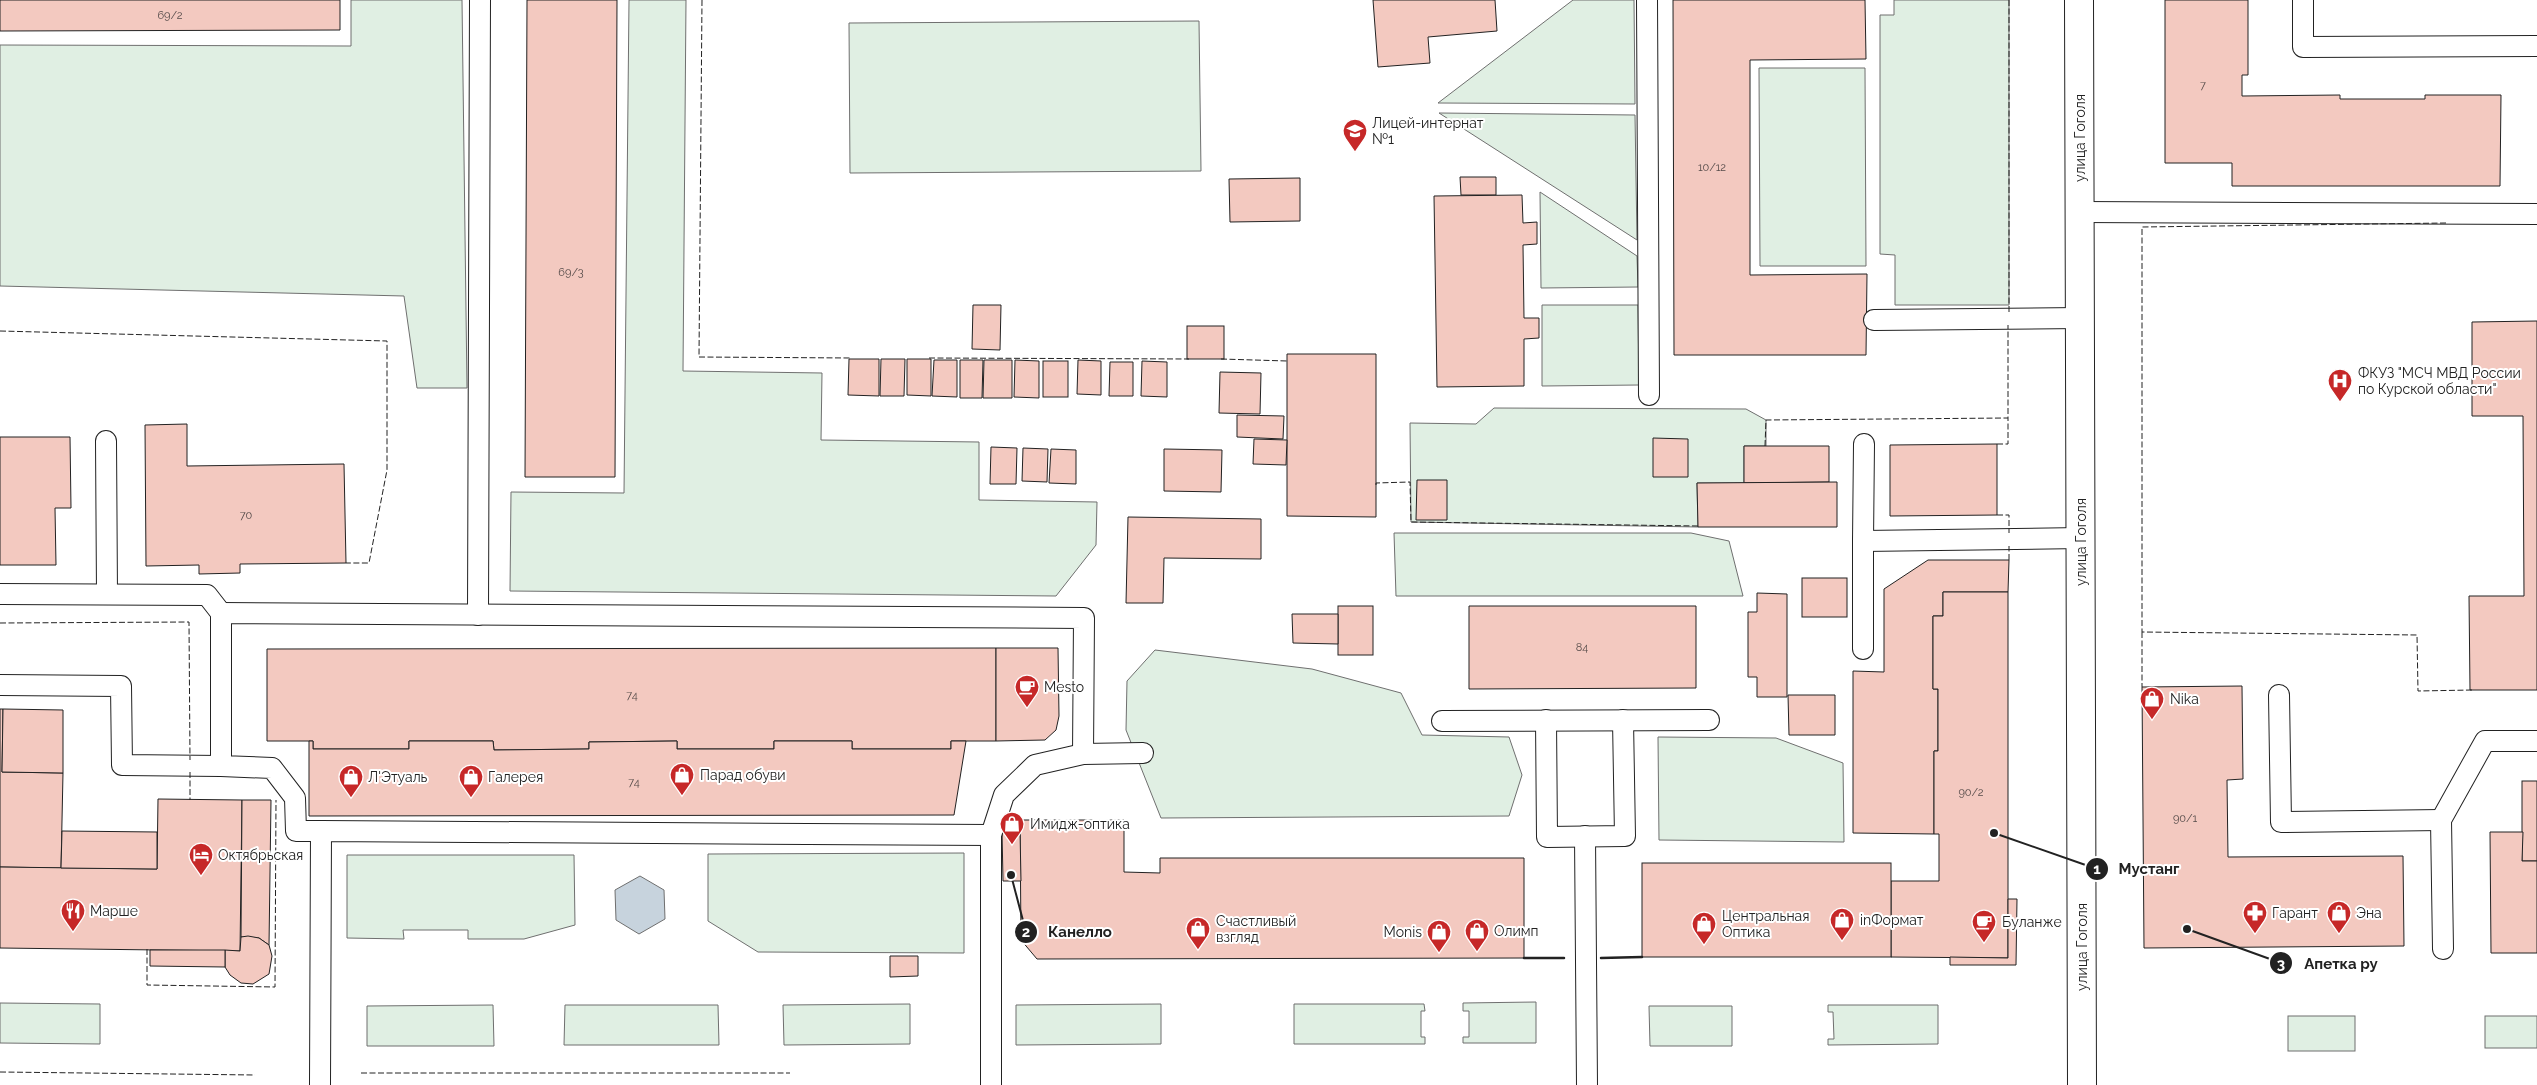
<svg xmlns="http://www.w3.org/2000/svg" width="2537" height="1085" font-family="Raleway,sans-serif">
	<style>
		.green { fill: #e0efe3; stroke: #6f6f6f }
		.water { fill: #c7d3dd; stroke: #6f6f6f }
		.building { fill: #f3c9c0; stroke: #222 }
		.lines { fill: none; stroke-linecap: round; stroke-linejoin: round }
		.lane-casing { stroke: #222; stroke-width: 22 }
		.secondary-casing { stroke: #222; stroke-width: 30 }
		.lane { stroke: #fff; stroke-width: 20 }
		.secondary { stroke: #fff; stroke-width: 28 }
		.fence { stroke: #222; stroke-width: 1; stroke-dasharray: 6 2.5; stroke-linecap: butt }
		.wall { stroke: #222; stroke-width: 2.5 }
		.labels { text-anchor: middle; stroke-width: 4; stroke-linejoin: round; paint-order: stroke }
		.number-label { font-size: 11px; fill: #564c4a }
		.poi-label { font-size: 14px; fill: #222; stroke: #fff; text-anchor: start }
		.street-label { font-size: 14px; fill: #222; stroke: #fff }
		.leader { fill: none; stroke: #222; stroke-width: 2 }
		.callout-dot { fill: #222; stroke: #fff; stroke-width: 2 }
		.mark-label { font-size: 15px; text-anchor: middle; font-weight: bold; fill: #fff }
		.callout-label { font-size: 15px; text-anchor: middle; font-weight: bold; fill: #222; stroke: #fff; stroke-width: 4; stroke-linejoin: round; paint-order: stroke }
	</style>
	<rect width="100%" height="100%" fill="#fff"/>
	<g class="green">
		<polygon points="351,0 462,0 467,388 417,388 404,296 0,286 0,45 351,46"/>
		<polygon points="629,0 686,0 683,371 822,373 821,440 979,442 979,500 1097,502 1096,545 1056,596 510,591 511,492 624,493"/>
		<polygon points="1573,0 1634,0 1635,104 1438,103"/>
		<polygon points="1894,0 2009,0 2009,305 1895,305 1895,255 1880,254 1880,15 1894,15"/>
		<polygon points="1199,21 1201,171 850,173 849,23"/>
		<polygon points="1759,68 1865,68 1866,266 1760,266"/>
		<polygon points="1439,113 1635,115 1637,240"/>
		<polygon points="1540,192 1637,256 1638,287 1541,288"/>
		<polygon points="1542,305 1638,305 1639,385 1542,386"/>
		<polygon points="1494,408 1746,409 1766,420 1766,446 1744,446 1744,483 1697,483 1698,527 1411,522 1410,423 1476,424"/>
		<polygon points="1394,533 1691,533 1729,541 1743,596 1396,596"/>
		<polygon points="1155,650 1312,669 1401,693 1422,735 1509,737 1522,775 1509,816 1161,818 1126,730 1127,681"/>
		<polygon points="1658,737 1776,738 1843,763 1844,842 1659,840"/>
		<polygon points="964,853 964,953 758,952 708,921 708,854"/>
		<polygon points="347,855 574,855 575,925 524,939 468,939 468,930 403,930 404,939 347,938"/>
		<polygon points="1536,1002 1536,1043 1463,1043 1463,1037 1469,1037 1469,1011 1463,1011 1463,1003"/>
		<polygon points="0,1003 100,1004 100,1044 0,1043"/>
		<polygon points="910,1004 910,1044 784,1045 783,1005"/>
		<polygon points="1161,1004 1161,1044 1016,1045 1016,1005"/>
		<polygon points="1294,1004 1424,1004 1425,1011 1421,1011 1421,1037 1425,1037 1425,1044 1294,1044"/>
		<polygon points="493,1005 494,1046 367,1046 367,1006"/>
		<polygon points="565,1005 718,1005 719,1045 564,1045"/>
		<polygon points="1828,1005 1938,1005 1938,1044 1828,1045 1828,1039 1834,1039 1833,1012 1828,1012"/>
		<polygon points="1649,1006 1732,1006 1732,1046 1650,1046"/>
		<rect x="2288" y="1016" width="67" height="35"/>
		<rect x="2485" y="1016" width="52" height="32"/>
	</g>
	<polygon class="water" points="640,876 664,890 665,919 639,934 616,920 615,890"/>
	<g class="building">
		<polygon points="0,0 340,0 340,30 0,31"/>
		<polygon points="527,0 617,0 615,477 525,477"/>
		<polygon points="1373,0 1495,0 1497,31 1428,37 1430,63 1378,67"/>
		<polygon points="1673,0 1865,0 1866,59 1750,60 1750,275 1867,274 1866,355 1674,355"/>
		<polygon points="2165,0 2248,0 2248,75 2242,75 2242,96 2340,95 2340,99 2425,99 2425,95 2501,95 2500,186 2232,186 2232,163 2165,163"/>
		<polygon points="1460,177 1496,177 1496,195 1461,195"/>
		<polygon points="1300,178 1300,221 1230,222 1229,179"/>
		<polygon points="1522,195 1523,223 1537,222 1537,244 1523,245 1524,318 1539,318 1539,338 1524,339 1524,386 1437,387 1434,196"/>
		<polygon points="973,305 1001,305 1000,350 972,349"/>
		<polygon points="2537,321 2537,690 2470,690 2469,596 2524,596 2523,416 2472,416 2472,322"/>
		<rect x="1187" y="326" width="37" height="33"/>
		<polygon points="1287,354 1376,354 1376,517 1287,516"/>
		<polygon points="849,359 879,359 879,396 848,395"/>
		<polygon points="881,359 905,359 904,396 880,396"/>
		<polygon points="907,359 931,359 931,396 907,395"/>
		<polygon points="934,360 957,360 957,397 932,396"/>
		<polygon points="960,360 983,360 982,398 960,398"/>
		<polygon points="984,360 1012,360 1012,398 983,398"/>
		<polygon points="1015,360 1039,361 1039,398 1014,397"/>
		<polygon points="1078,360 1101,361 1101,395 1077,394"/>
		<rect x="1043" y="361" width="25" height="36"/>
		<polygon points="1142,361 1167,362 1167,397 1141,396"/>
		<polygon points="1110,362 1133,362 1133,396 1109,396"/>
		<polygon points="1220,372 1261,373 1260,414 1219,413"/>
		<polygon points="1237,415 1284,416 1283,439 1237,437"/>
		<polygon points="187,424 187,466 344,464 346,563 240,564 240,573 199,574 199,565 146,566 145,425"/>
		<polygon points="0,437 70,437 71,508 55,508 56,565 0,565"/>
		<polygon points="1653,438 1688,439 1688,477 1653,477"/>
		<polygon points="1254,439 1287,440 1286,465 1253,464"/>
		<polygon points="1997,444 1997,515 1890,516 1890,445"/>
		<polygon points="1744,446 1829,446 1829,482 1744,483"/>
		<polygon points="991,447 1017,448 1016,484 990,484"/>
		<polygon points="1023,448 1048,449 1047,482 1022,481"/>
		<polygon points="1051,449 1076,450 1076,484 1049,483"/>
		<polygon points="1164,449 1222,450 1221,492 1164,491"/>
		<polygon points="1417,480 1447,480 1447,520 1416,520"/>
		<polygon points="1837,482 1837,527 1698,527 1697,483"/>
		<polygon points="1128,517 1261,519 1261,559 1164,558 1163,603 1126,603"/>
		<polygon points="1928,560 2009,560 2008,592 1943,592 1943,616 1933,616 1933,689 1938,689 1938,751 1934,751 1934,834 1853,833 1853,671 1884,672 1884,589"/>
		<rect x="1802" y="578" width="45" height="39"/>
		<polygon points="1943,592 2008,592 2008,958 1891,957 1891,881 1939,881 1939,834 1934,834 1934,751 1938,751 1938,689 1933,689 1933,616 1943,616"/>
		<polygon points="1757,593 1787,594 1787,697 1757,697 1757,677 1748,677 1748,612 1757,612"/>
		<rect x="1338" y="606" width="35" height="49"/>
		<polygon points="1469,606 1696,606 1696,688 1469,689"/>
		<polygon points="1292,614 1338,614 1338,644 1293,643"/>
		<polygon points="996,648 996,741 951,741 951,749 852,749 852,741 774,741 774,749 677,749 677,741 589,742 589,749 494,750 493,741 409,741 409,749 313,749 313,741 267,741 267,649"/>
		<polygon points="996,648 1058,648 1059,716 1056,730 1045,740 996,741"/>
		<polygon points="2242,686 2243,779 2227,780 2228,857 2403,856 2404,946 2144,948 2142,687"/>
		<polygon points="1788,695 1835,695 1835,735 1789,735"/>
		<polygon points="0,709 3,709 2,772 63,773 61,868 0,867"/>
		<polygon points="3,709 63,710 63,773 2,772"/>
		<polygon points="309,741 313,741 313,749 409,749 409,741 493,741 494,750 589,749 589,742 677,741 677,749 774,749 774,741 852,741 852,749 951,749 951,741 966,741 954,815 309,816"/>
		<rect x="2522" y="781" width="15" height="80"/>
		<polygon points="158,799 242,800 240,951 0,948 0,867 157,869"/>
		<polygon points="242,800 271,800 269,945 259,938 241,937"/>
		<polygon points="1020,820 1124,820 1124,872 1160,873 1160,858 1524,858 1524,958 1037,959 1021,940"/>
		<polygon points="62,831 157,832 157,869 61,868"/>
		<polygon points="1002,831 1020,831 1021,881 1003,881"/>
		<polygon points="2490,832 2523,832 2522,861 2537,861 2537,953 2491,953"/>
		<rect x="1642" y="863" width="249" height="94"/>
		<polygon points="2008,899 2017,899 2016,965 1950,965 1950,957 2008,958"/>
		<polygon points="248,936 259,938 269,945 272,956 269,974 253,984 241,983 230,975 225,967 225,950 240,951 241,937"/>
		<polygon points="150,950 225,950 225,967 150,966"/>
		<polygon points="890,956 918,956 918,976 890,977"/>
	</g>
	<g class="lines">
		<defs>
			<g id="lane">
				<polyline points="1647,0 1649,395"/>
				<polyline points="2303,0 2303,47 2537,46"/>
				<polyline points="2080,212 2537,214"/>
				<polyline points="1874,320 2080,318"/>
				<polyline points="106,441 107,594"/>
				<polyline points="1864,444 1863,541 2081,538"/>
				<polyline points="1863,541 1863,649"/>
				<polyline points="0,594 207,595 221,613"/>
				<polyline points="478,615 480,0"/>
				<polyline points="0,685 121,686 122,765 221,766"/>
				<polyline points="2279,695 2281,822 2441,820"/>
				<polyline points="1546,720 1547,837 1625,836 1623,720"/>
				<polyline points="1442,721 1709,720"/>
				<polyline points="321,831 296,831 295,798 272,768 221,766 221,613 1084,618 1083,754"/>
				<polyline points="1585,836 1587,1085"/>
				<polyline points="2443,949 2441,820 2485,741 2537,741"/>
				<polyline points="320,1085 321,831 991,835"/>
				<polyline points="991,1085 991,835 1004,795 1035,765 1083,754 1143,753"/>
			</g>
			<polyline id="secondary" points="2079,0 2082,1085"/>
		</defs>
		<use href="#lane" class="lane-casing"/>
		<use href="#secondary" class="secondary-casing"/>
		<use href="#lane" class="lane"/>
		<use href="#secondary" class="secondary"/>
		<g class="fence">
			<polyline points="702,0 699,357 851,358"/>
			<polyline points="2446,223 2142,227 2142,632 2417,635 2418,691 2472,690"/>
			<polyline points="2009,312 2009,0"/>
			<polyline points="0,331 387,341 387,470 369,563 346,563"/>
			<polyline points="929,358 1189,359"/>
			<polyline points="1221,359 1287,361"/>
			<polyline points="1997,444 2008,444 2008,418"/>
			<polyline points="1765,446 1766,420 2008,418 2008,325"/>
			<polyline points="1376,485 1376,483 1410,482 1411,522 1698,526"/>
			<polyline points="1997,515 2009,515 2009,533"/>
			<polyline points="2009,560 2009,546"/>
			<polyline points="0,623 189,622 190,760"/>
			<polyline points="2142,632 2142,687"/>
			<polyline points="190,772 190,800"/>
			<polyline points="147,949 147,985 275,987 276,800"/>
			<polyline points="0,1072 255,1075"/>
			<polyline points="361,1073 790,1073"/>
		</g>
		<g class="wall">
			<polyline points="1524,958 1564,958"/>
			<polyline points="1601,958 1642,957"/>
		</g>
	</g>
	<defs>
		<symbol id="school-pin" viewBox="-11 -11 22 30"><path d="M0 17L-7.5 6A9.5 9.5 0 1 1 7.5 6Z" fill="#c62828" stroke="#fff"/><path d="M0-5L7-2L0 1L-7-2ZM-4 1L0 2.5L4 1V4Q0 6-4 4Z" fill="#fff"/></symbol>
		<symbol id="hospital-pin" viewBox="-11 -11 22 30"><path d="M0 17L-7.5 6A9.5 9.5 0 1 1 7.5 6Z" fill="#c62828" stroke="#fff"/><path d="M-5-5h3v3.5h4V-5h3V5h-3V1.5h-4V5h-3Z" fill="#fff"/></symbol>
		<symbol id="cafe-pin" viewBox="-11 -11 22 30"><path d="M0 17L-7.5 6A9.5 9.5 0 1 1 7.5 6Z" fill="#c62828" stroke="#fff"/><path d="M-5.5-4.5H6V0H3Q3 3.5 0 3.5H-2.5Q-5.5 3.5-5.5 0ZM3-3.2v2h1.7v-2ZM-6 4.5H4V6H-6Z" fill="#fff"/></symbol>
		<symbol id="shop-pin" viewBox="-11 -11 22 30"><path d="M0 17L-7.5 6A9.5 9.5 0 1 1 7.5 6Z" fill="#c62828" stroke="#fff"/><path d="M-5-2.5h2.3a2.7 3.5 0 0 1 5.4 0H5L5.5 6h-11ZM-1.5-2.5h3a1.5 2.3 0 0 0-3 0Z" fill="#fff"/></symbol>
		<symbol id="hotel-pin" viewBox="-11 -11 22 30"><path d="M0 17L-7.5 6A9.5 9.5 0 1 1 7.5 6Z" fill="#c62828" stroke="#fff"/><path d="M-6-4.5h1.5V1H6V5H4.5V3h-9V5H-6ZM-4 0a1.8 1.8 0 1 1 3.6 0ZM.5 0V-2.5h3Q6-2.5 6 0Z" fill="#fff"/></symbol>
		<symbol id="restaurant-pin" viewBox="-11 -11 22 30"><path d="M0 17L-7.5 6A9.5 9.5 0 1 1 7.5 6Z" fill="#c62828" stroke="#fff"/><path d="M-5-6h1v4h1v-4h1v4h1v-4h1v5L-1.5 .5V6h-2V.5L-5-1ZM5-6V6H3V1.5H1.5Q1.5-4 5-6Z" fill="#fff"/></symbol>
		<symbol id="pharmacy-pin" viewBox="-11 -11 22 30"><path d="M0 17L-7.5 6A9.5 9.5 0 1 1 7.5 6Z" fill="#c62828" stroke="#fff"/><path d="M-2-6h4v4h4v4h-4v4h-4v-4h-4v-4h4Z" fill="#fff"/></symbol>
	</defs>
	<g fill-rule="evenodd">
		<use href="#school-pin" x="1341" y="117" width="28" height="38"/>
		<use href="#hospital-pin" x="2326" y="367" width="28" height="38"/>
		<use href="#cafe-pin" x="1013" y="673" width="28" height="38"/>
		<use href="#shop-pin" x="2138" y="685" width="28" height="38"/>
		<use href="#shop-pin" x="668" y="761" width="28" height="38"/>
		<use href="#shop-pin" x="337" y="763" width="28" height="38"/>
		<use href="#shop-pin" x="457" y="763" width="28" height="38"/>
		<use href="#shop-pin" x="998" y="810" width="28" height="38"/>
		<use href="#hotel-pin" x="187" y="841" width="28" height="38"/>
		<use href="#restaurant-pin" x="59" y="897" width="28" height="38"/>
		<use href="#pharmacy-pin" x="2241" y="899" width="28" height="38"/>
		<use href="#shop-pin" x="2325" y="899" width="28" height="38"/>
		<use href="#shop-pin" x="1828" y="906" width="28" height="38"/>
		<use href="#cafe-pin" x="1970" y="908" width="28" height="38"/>
		<use href="#shop-pin" x="1690" y="910" width="28" height="38"/>
		<use href="#shop-pin" x="1184" y="915" width="28" height="38"/>
		<use href="#shop-pin" x="1463" y="917" width="28" height="38"/>
		<use href="#shop-pin" x="1425" y="918" width="28" height="38"/>
	</g>
	<g class="labels">
		<g class="number-label">
			<text x="170" y="19">69/2</text>
			<text x="2203" y="89">7</text>
			<text x="1712" y="171">10/12</text>
			<text x="571" y="276">69/3</text>
			<text x="246" y="519">70</text>
			<text x="1582" y="651">84</text>
			<text x="632" y="699">74</text>
			<text x="634" y="786">74</text>
			<text x="1971" y="796">90/2</text>
			<text x="2185" y="822">90/1</text>
		</g>
		<g class="poi-label">
			<text x="1372" y="128">Лицей-интернат<tspan x="1372" dy="16">№1</tspan></text>
			<text x="2358" y="378">ФКУЗ "МСЧ МВД России<tspan x="2358" dy="16">по Курской области"</tspan></text>
			<text x="1044" y="692">Mesto</text>
			<text x="2170" y="704">Nika</text>
			<text x="700" y="780">Парад обуви</text>
			<text x="368" y="782">Л'Этуаль</text>
			<text x="488" y="782">Галерея</text>
			<text x="1030" y="829">Имидж-оптика</text>
			<text x="218" y="860">Октябрьская</text>
			<text x="90" y="916">Марше</text>
			<text x="2272" y="918">Гарант</text>
			<text x="2356" y="918">Эна</text>
			<text x="1722" y="921">Центральная<tspan x="1722" dy="16">Оптика</tspan></text>
			<text x="1860" y="925">inФормат</text>
			<text x="1216" y="926">Счастливый<tspan x="1216" dy="16">взгляд</tspan></text>
			<text x="2002" y="927">Буланже</text>
			<text x="1494" y="936">Олимп</text>
			<text x="1422" y="937" text-anchor="end">Monis</text>
		</g>
		<g class="street-label">
			<text transform="translate(2080 138) rotate(-90)" y="5">улица Гоголя</text>
			<text transform="translate(2081 542) rotate(-90)" y="5">улица Гоголя</text>
			<text transform="translate(2082 947) rotate(-90)" y="5">улица Гоголя</text>
		</g>
	</g>
	<path class="leader" d="M1994 833L2097 869M1011 875L1026 932M2187 929L2281 963"/>
	<g class="callout-dot">
		<circle cx="1994" cy="833" r="5"/>
		<circle cx="1011" cy="875" r="5"/>
		<circle cx="2187" cy="929" r="5"/>
		<circle cx="2097" cy="869" r="12"/>
		<circle cx="1026" cy="932" r="12"/>
		<circle cx="2281" cy="963" r="12"/>
	</g>
	<g class="mark-label">
		<text x="2097" y="874">1</text>
		<text x="1026" y="937">2</text>
		<text x="2281" y="969">3</text>
	</g>
	<g class="callout-label">
		<text x="2149" y="874">Мустанг</text>
		<text x="1080" y="937">Канелло</text>
		<text x="2341" y="969">Апетка ру</text>
	</g>
</svg>
